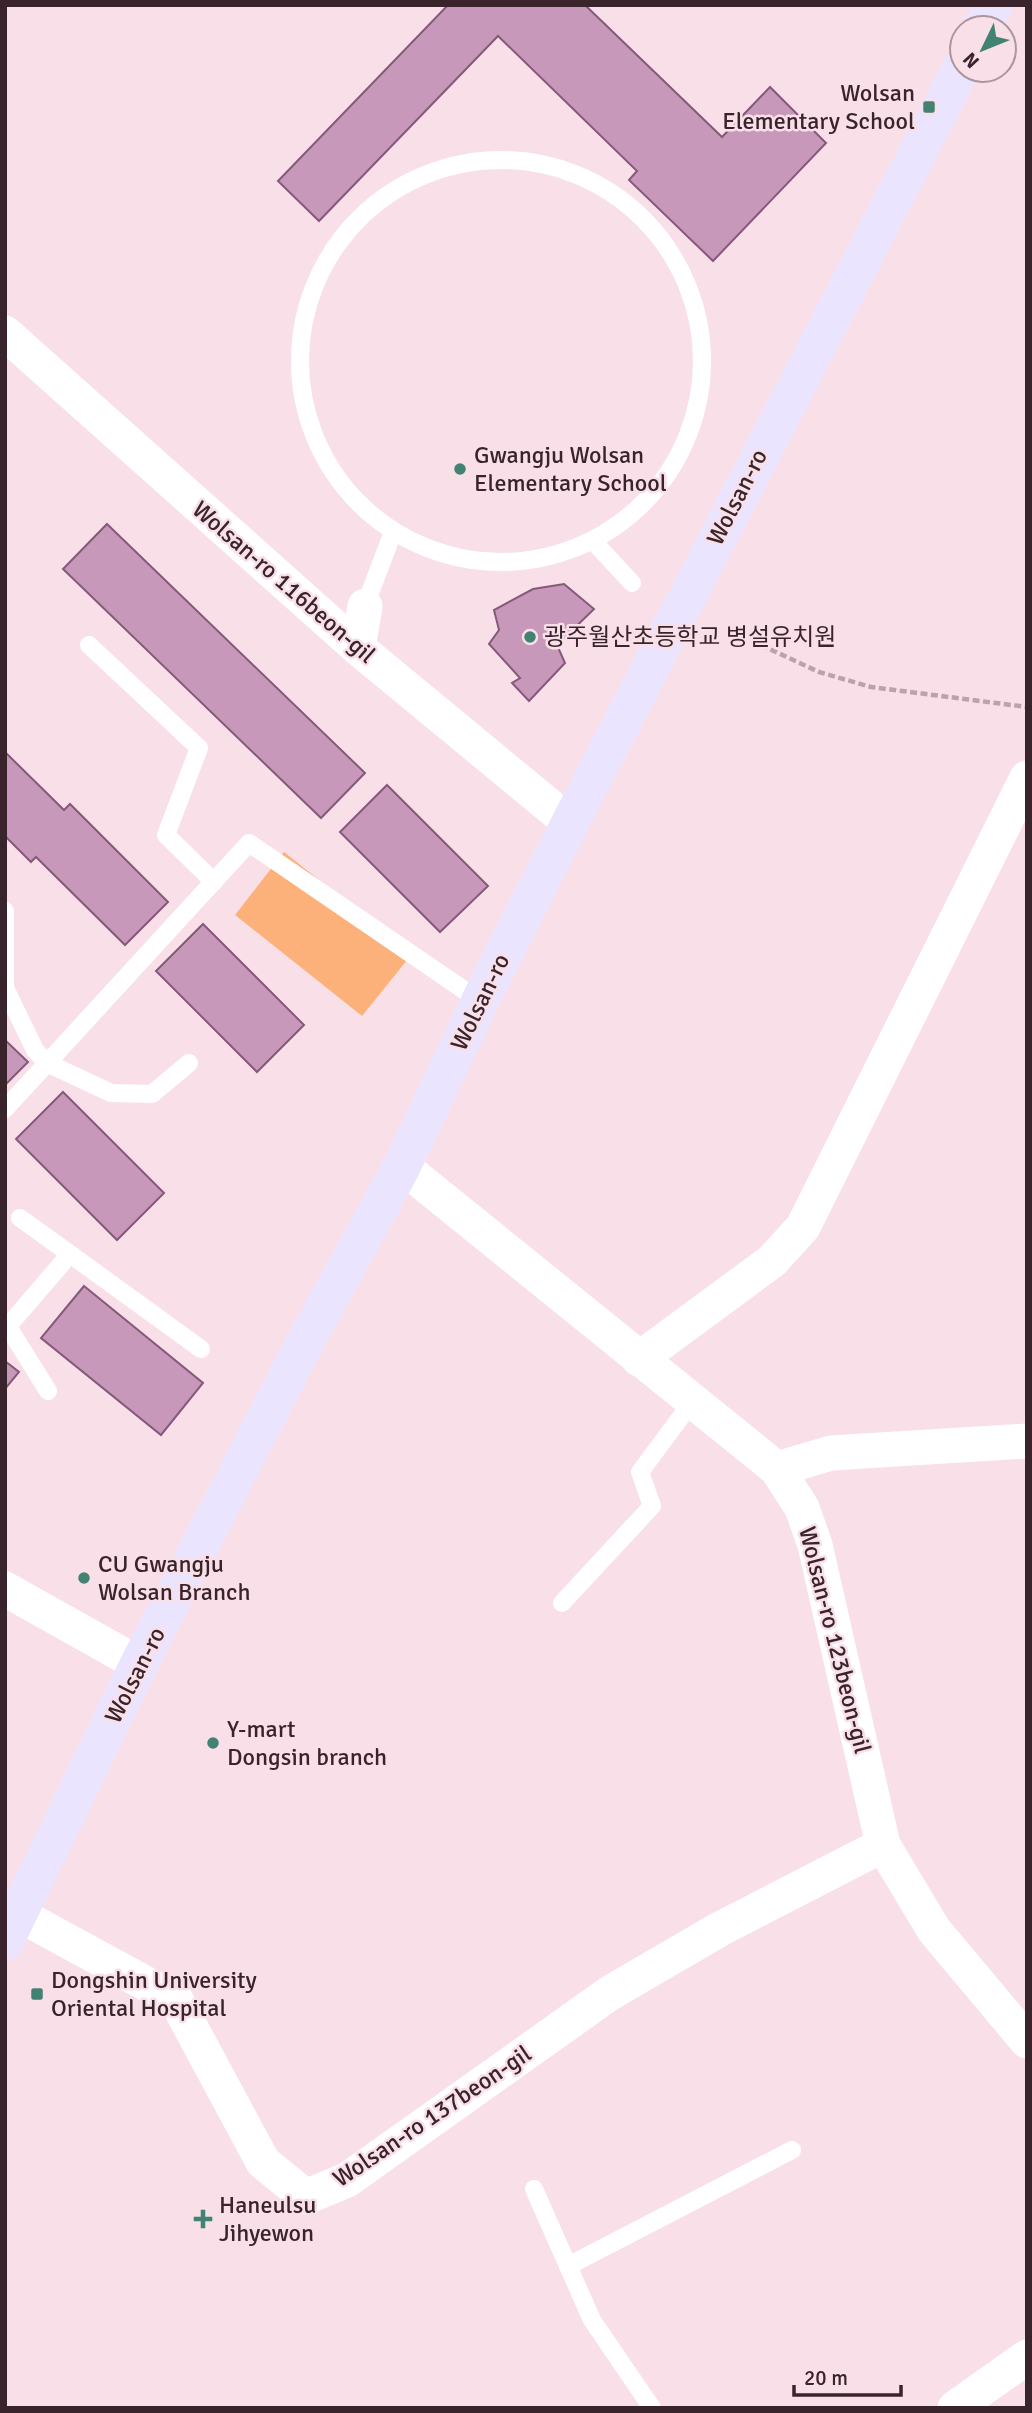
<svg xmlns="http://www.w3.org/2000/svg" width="1032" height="2413" font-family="Signika,'Noto Sans KR',sans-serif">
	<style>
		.green { fill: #fdb17a }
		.building { fill: #c898bb; stroke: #85597a; stroke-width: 2 }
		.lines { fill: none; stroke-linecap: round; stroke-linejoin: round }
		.path { stroke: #bba3ab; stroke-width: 4.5; stroke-dasharray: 7 3.5; stroke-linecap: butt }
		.lane { stroke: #fff; stroke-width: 18 }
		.street { stroke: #fff; stroke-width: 35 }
		.secondary { stroke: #ebe4ff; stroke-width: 38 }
		.poi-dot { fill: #418273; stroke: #f9e0e8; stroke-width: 2.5 }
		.labels { text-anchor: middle; stroke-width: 5; stroke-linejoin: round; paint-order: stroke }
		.poi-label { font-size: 24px; fill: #3a242c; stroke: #f9e0e8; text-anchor: start }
		.street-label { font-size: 24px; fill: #3a242c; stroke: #f9e0e8 }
	</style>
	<rect width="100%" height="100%" fill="#f9e0e8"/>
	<polygon class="green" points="284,852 412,954 362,1016 235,915"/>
	<g class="building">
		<polygon points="448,5 585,5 722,137 770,87 826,143 713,261 629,180 637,171 498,36 319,221 278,181"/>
		<polygon points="107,524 365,773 321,818 63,569"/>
		<polygon points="564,584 594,609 557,645 565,663 529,701 512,683 520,678 489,644 499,630 494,610 533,589"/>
		<polygon points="5,752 64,810 70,804 168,902 125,945 36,857 31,862 5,836"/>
		<polygon points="387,785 488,886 440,932 340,832"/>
		<polygon points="203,924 304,1025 257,1072 156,971"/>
		<polygon points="5,1040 28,1062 5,1085"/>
		<polygon points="63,1092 164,1193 117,1240 16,1139"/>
		<polygon points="84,1286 203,1383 161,1435 41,1338"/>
		<polygon points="5,1361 19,1372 5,1389"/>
	</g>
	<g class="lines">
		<polyline class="path" points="761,645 819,672 871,687 1027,707"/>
		<g class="lane">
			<circle cx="501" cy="361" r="201"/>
			<polyline points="593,541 632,583"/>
			<polyline points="365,606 393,532"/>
			<polyline points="89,645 199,748 166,835 214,882"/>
			<polyline points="5,911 5,988 35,1050 47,1063 111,1093 152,1094 189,1063"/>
			<polyline points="5,1109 249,843 480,1001"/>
			<polyline points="70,1254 201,1349"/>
			<polyline points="5,1322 48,1391"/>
			<polyline points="9,1325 70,1254 20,1218"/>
			<polyline points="562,1603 652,1506 640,1472 692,1402"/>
			<polyline points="534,2189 592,2320 652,2408"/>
			<polyline points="568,2266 792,2150"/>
		</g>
		<g class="street">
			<polyline points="5,333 358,648 570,823"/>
			<polyline points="358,648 365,606"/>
			<polyline points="402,1166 777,1469 802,1508 815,1545 883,1845 934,1930 1027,2041"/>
			<polyline points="639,1359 772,1261 803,1227 1027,778"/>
			<polyline points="777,1469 831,1453 1027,1441"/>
			<polyline points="5,1589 139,1664"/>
			<polyline points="18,1914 176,2000 263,2162 306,2197 347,2180 610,1993 720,1929 883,1845"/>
			<polyline points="955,2408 1027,2357"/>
		</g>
		<g class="secondary">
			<polyline points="982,28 994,5"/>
			<polyline points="5,1941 139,1664 303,1346 402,1166 480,1001 570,823 962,67"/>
		</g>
	</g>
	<g class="poi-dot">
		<rect x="922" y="100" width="14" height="14" rx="3.5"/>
		<circle cx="460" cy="469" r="7"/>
		<circle cx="530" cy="637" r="7"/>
		<circle cx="84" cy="1578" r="7"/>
		<circle cx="213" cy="1743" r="7"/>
		<rect x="30" y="1987" width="14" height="14" rx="3.5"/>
		<path d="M199.5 2208.5h7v7h7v7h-7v7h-7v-7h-7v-7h7z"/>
	</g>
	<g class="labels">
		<g class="poi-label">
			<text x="915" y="101" text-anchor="end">Wolsan<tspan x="915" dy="28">Elementary School</tspan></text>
			<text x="474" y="463">Gwangju Wolsan<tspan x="474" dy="28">Elementary School</tspan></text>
			<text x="544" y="645">광주월산초등학교 병설유치원</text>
			<text x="98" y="1572">CU Gwangju<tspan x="98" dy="28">Wolsan Branch</tspan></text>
			<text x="227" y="1737">Y-mart<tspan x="227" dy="28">Dongsin branch</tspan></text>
			<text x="51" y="1988">Dongshin University<tspan x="51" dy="28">Oriental Hospital</tspan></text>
			<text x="219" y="2213">Haneulsu<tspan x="219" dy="28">Jihyewon</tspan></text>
		</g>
		<g class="street-label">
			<text transform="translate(737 497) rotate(-63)" y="8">Wolsan-ro</text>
			<text transform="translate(284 582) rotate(41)" y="8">Wolsan-ro 116beon-gil</text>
			<text transform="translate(480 1002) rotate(-64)" y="8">Wolsan-ro</text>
			<text transform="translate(835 1640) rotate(76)" y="8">Wolsan-ro 123beon-gil</text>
			<text transform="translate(135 1675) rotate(-63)" y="8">Wolsan-ro</text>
			<text transform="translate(432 2116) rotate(-34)" y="8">Wolsan-ro 137beon-gil</text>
		</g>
	</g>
	<rect width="1032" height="2413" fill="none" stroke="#3a242c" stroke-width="14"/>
	<g transform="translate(983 49) rotate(227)"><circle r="33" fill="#f9e0e8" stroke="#ad959d" stroke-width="2"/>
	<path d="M0-5L12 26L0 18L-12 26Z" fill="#418273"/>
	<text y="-10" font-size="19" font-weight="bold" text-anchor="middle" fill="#3a242c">N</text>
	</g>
	<path d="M794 2385v10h107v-10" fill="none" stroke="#3a242c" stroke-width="3.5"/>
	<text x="804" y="2385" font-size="21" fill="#3a242c" stroke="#f9e0e8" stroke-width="5" paint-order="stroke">20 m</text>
</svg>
